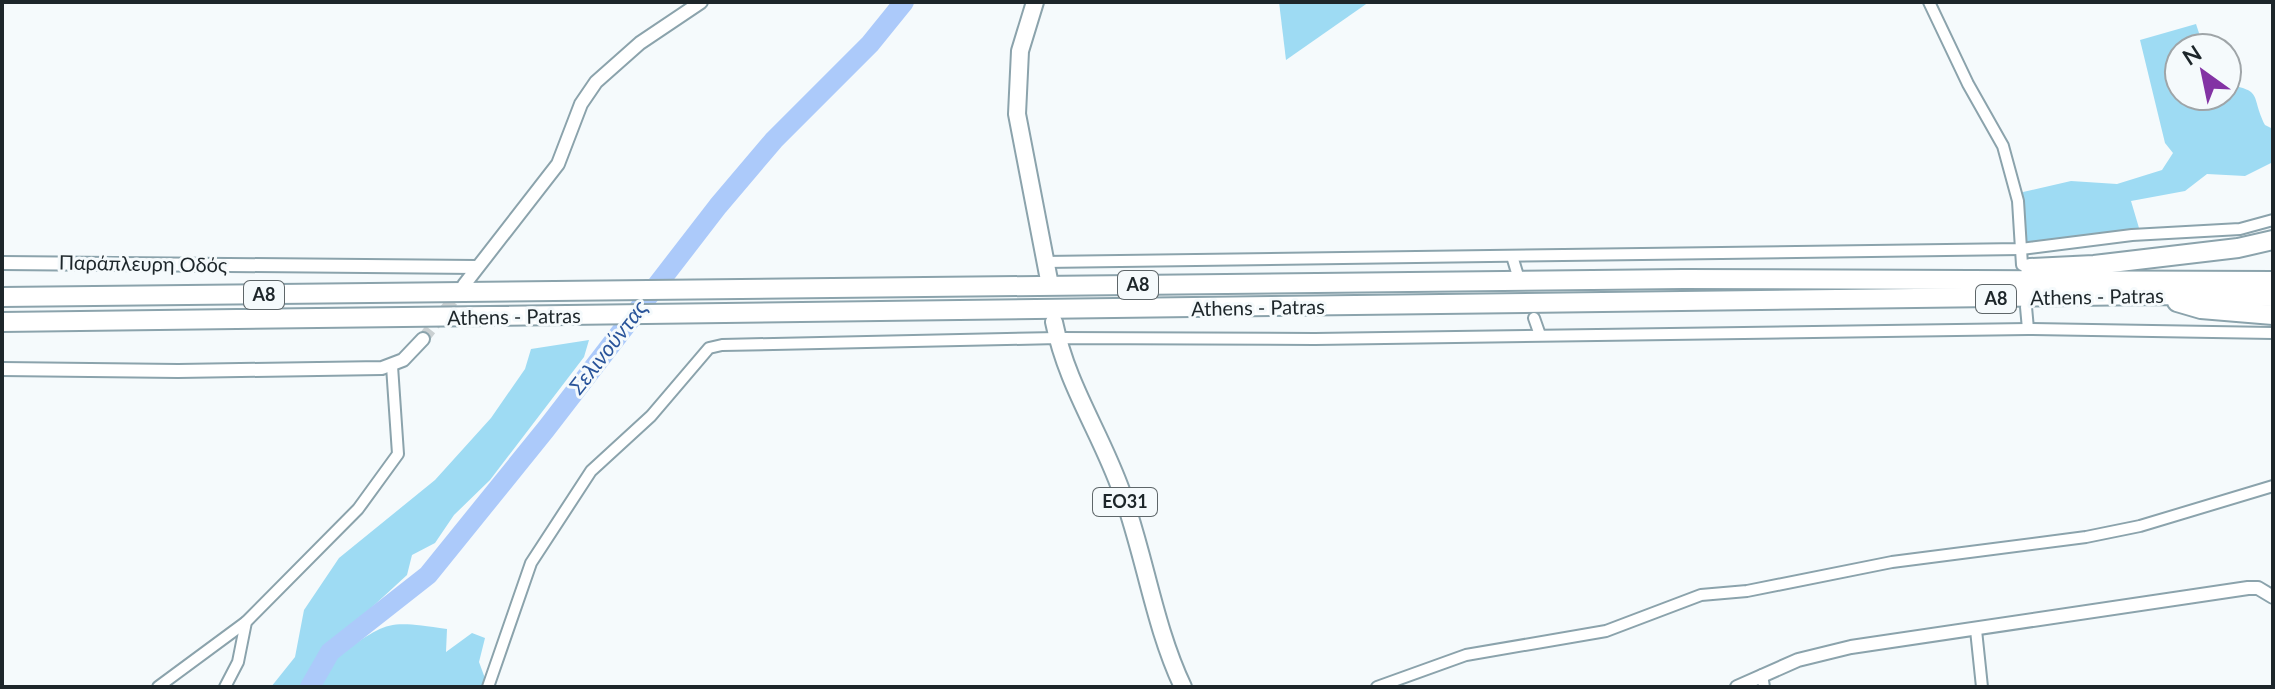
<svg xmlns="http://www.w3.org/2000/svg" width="2275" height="689" font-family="Lato,sans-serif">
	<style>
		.green { fill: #9edbf3 }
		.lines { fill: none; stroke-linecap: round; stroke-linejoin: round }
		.river { stroke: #accafa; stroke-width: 20 }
		.tertiary-tunnel { stroke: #cad0d2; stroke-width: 12; stroke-dasharray: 12 6; stroke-linecap: butt }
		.minor-casing { stroke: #8ba3ac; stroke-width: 14 }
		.tertiary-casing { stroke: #8ba3ac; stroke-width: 16 }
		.primary-casing { stroke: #8ba3ac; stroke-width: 20 }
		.motorway-casing { stroke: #8ba3ac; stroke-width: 22 }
		.minor { stroke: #fff; stroke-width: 10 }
		.tertiary { stroke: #fff; stroke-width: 12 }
		.primary { stroke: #fff; stroke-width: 16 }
		.motorway { stroke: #fff; stroke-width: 18 }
		.labels { text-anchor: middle; stroke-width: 6; stroke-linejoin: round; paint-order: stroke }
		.shield { fill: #f5fafc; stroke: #5e6669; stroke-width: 2 }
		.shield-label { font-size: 18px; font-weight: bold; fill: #1d262a }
		.street-label { font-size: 20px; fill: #1d262a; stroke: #f5fafc }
		.water-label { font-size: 22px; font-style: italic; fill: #29549a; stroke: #f5fafc }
	</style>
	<rect width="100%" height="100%" fill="#f5fafc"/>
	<g class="green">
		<polygon points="1279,2 1369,2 1286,60"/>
		<path d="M 2196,24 L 2204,48 L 2179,48 L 2179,96 L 2227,96 L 2227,84 C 2264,92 2250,94 2265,125 L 2273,129 L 2273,162 L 2245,176 L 2207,174 L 2185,191 L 2131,201 L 2139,228 L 2023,244 L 2023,192 L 2071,181 L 2117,184 L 2162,170 L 2173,153 L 2165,143 L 2140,40 Z"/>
		<path d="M 589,340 L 584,357 L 490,480 L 454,515 L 435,543 L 412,555 L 407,575 L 333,643 L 341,654 C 389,620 388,621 447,629 L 446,652 L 472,633 L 485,638 L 479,662 L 486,681 L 484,687 L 271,687 L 295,657 L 304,610 L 339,558 L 435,480 L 491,418 L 525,369 L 531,349 Z"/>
	</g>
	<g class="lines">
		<polyline class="river" points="310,687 330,652 428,575 546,429 718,206 774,140 870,44 904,2"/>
		<polyline class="tertiary-tunnel" points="423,339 460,291"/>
		<defs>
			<g id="minor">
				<polyline points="1929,2 1968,84 2003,146 2018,201 2022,265"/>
				<polyline points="1512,256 1518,276"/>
				<polyline points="1044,262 2021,249 2132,235 2240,229 2273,220"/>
				<polyline points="2026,307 2028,329"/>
				<polyline points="1534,318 1540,335"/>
				<polyline points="1976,630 1982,687"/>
				<polyline points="1762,675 1764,687"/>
				<polyline points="158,687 246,622"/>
				<polyline points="225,687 238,662 246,622 358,509 398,454 392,366"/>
				<polyline points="488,687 531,563 591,471 651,416 709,348 722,345 1058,338 1315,339 2028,329 2273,333"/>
				<polyline points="1377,687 1466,655 1606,631 1701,595 1747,591 1892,562 2086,537 2140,526 2273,486"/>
			</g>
			<g id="tertiary">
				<polyline points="2,263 477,267"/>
				<polyline points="464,285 558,164 581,104 596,82 640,43 701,2"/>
				<polyline points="2,369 178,371 382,368 403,360 423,339"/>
				<polyline points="1737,687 1798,660 1851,647 2248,588 2258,588 2273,597"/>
			</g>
			<g id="primary">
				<polyline points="1035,2 1020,51 1017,114 1049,280"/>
				<path d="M 1054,322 C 1067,386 1101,433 1122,493 C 1145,556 1154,626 1183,687"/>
			</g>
			<g id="motorway">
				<polyline points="2030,268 2094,265 2238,248 2273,240"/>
				<polyline points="2,297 1683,279 2273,281"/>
				<polyline points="2177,302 2201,309 2273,315"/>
				<polyline points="2,322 2155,295 2273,297"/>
			</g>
		</defs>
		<use href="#minor" class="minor-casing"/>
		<use href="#tertiary" class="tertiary-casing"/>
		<use href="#primary" class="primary-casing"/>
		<use href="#motorway" class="motorway-casing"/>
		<use href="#minor" class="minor"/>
		<use href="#tertiary" class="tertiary"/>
		<use href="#primary" class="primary"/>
		<use href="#motorway" class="motorway"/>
	</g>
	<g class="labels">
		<g class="shield">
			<rect x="1118" y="271" width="40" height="28" rx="6"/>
			<rect x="244" y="281" width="40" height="28" rx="6"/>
			<rect x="1976" y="285" width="40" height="28" rx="6"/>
			<rect x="1093" y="488" width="64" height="28" rx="6"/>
		</g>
		<g class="shield-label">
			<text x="1138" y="291">Α8</text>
			<text x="264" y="301">Α8</text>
			<text x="1996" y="305">Α8</text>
			<text x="1125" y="508">ΕΟ31</text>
		</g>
		<g class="street-label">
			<text transform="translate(143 264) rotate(1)" y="7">Παράπλευρη Οδός</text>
			<text transform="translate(2097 297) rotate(-1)" y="7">Athens - Patras</text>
			<text transform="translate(1258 308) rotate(-1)" y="7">Athens - Patras</text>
			<text transform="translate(514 317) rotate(-1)" y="7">Athens - Patras</text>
		</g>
		<g class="water-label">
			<text transform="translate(608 347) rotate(-52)" y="8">Σελινούντας</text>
		</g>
	</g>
	<rect width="2275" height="689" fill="none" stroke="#1d262a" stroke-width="8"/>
	<g transform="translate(2203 72) rotate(327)"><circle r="38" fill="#f5fafc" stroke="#9fa5a8" stroke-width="2"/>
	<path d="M0-6L14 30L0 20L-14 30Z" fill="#8333a4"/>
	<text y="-12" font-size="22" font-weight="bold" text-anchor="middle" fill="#1d262a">N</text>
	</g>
</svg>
